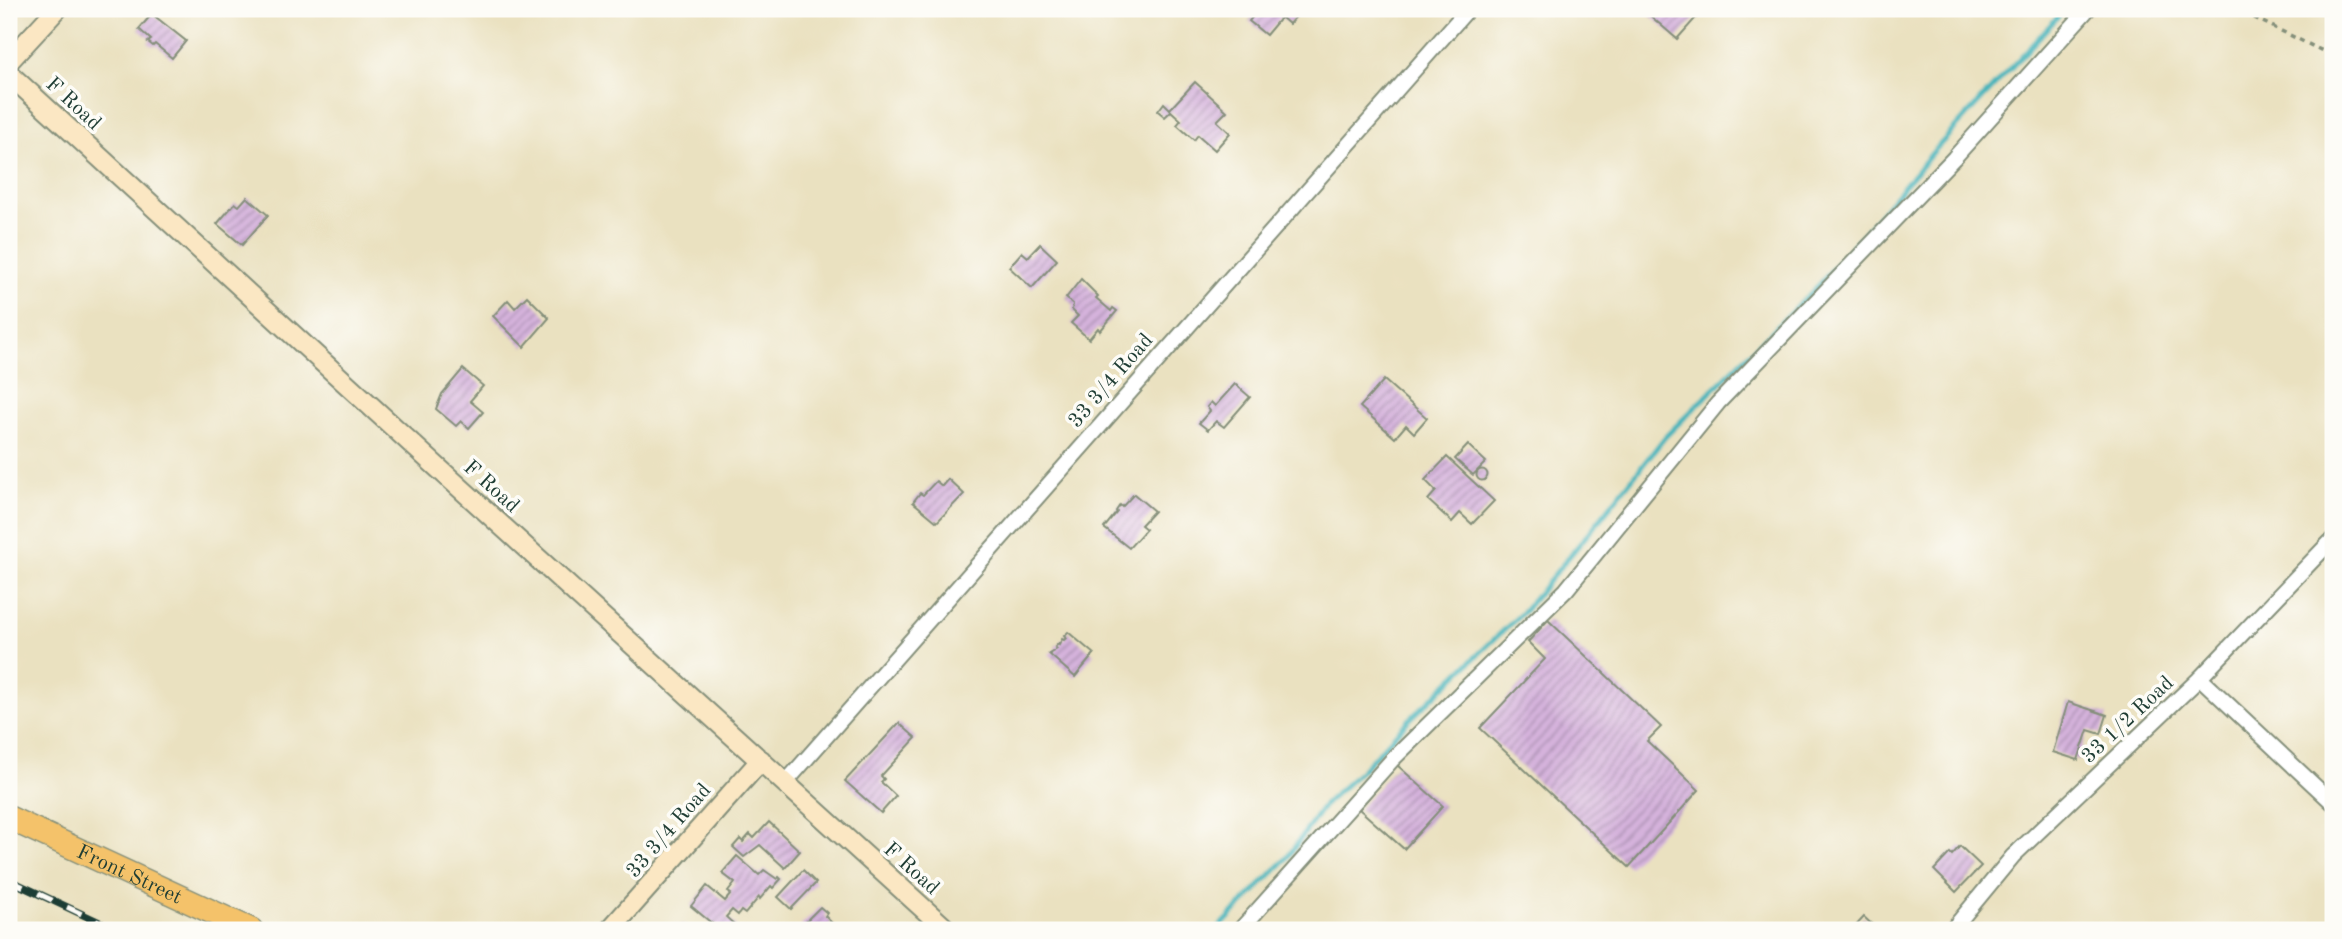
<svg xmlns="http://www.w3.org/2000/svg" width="2342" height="939" font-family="'Old Standard TT',serif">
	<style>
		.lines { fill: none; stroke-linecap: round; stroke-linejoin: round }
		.stream { stroke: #44b4bb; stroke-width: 5 }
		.building { fill: url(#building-hatch) }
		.street-casing { stroke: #848f7a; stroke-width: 18 }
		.secondary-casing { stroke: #848f7a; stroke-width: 23 }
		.primary-casing { stroke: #848f7a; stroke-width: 26 }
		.path { stroke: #848f7a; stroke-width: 3.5; stroke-dasharray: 5 5; stroke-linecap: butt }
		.street { stroke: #fff; stroke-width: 14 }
		.secondary { stroke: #fbe7c3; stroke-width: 19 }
		.primary { stroke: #f4c26a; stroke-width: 23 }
		.rail-casing { stroke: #1f3d34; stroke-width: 8 }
		.rail { stroke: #fdfcf7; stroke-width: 5; stroke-dasharray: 16; stroke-linecap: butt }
		.labels { text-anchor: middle; stroke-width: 7; stroke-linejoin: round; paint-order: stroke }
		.street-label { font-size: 21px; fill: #1f3d34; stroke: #fdfcf7 }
	</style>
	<defs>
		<pattern id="building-hatch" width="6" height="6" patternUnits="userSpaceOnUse" patternTransform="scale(1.75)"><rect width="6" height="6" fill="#d5b2dc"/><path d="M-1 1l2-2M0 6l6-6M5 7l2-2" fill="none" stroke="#ac92b3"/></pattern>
	</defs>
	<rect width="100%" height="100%" fill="#fdfcf7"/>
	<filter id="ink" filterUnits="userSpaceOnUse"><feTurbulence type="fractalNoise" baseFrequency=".0143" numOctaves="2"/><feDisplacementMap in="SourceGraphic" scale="14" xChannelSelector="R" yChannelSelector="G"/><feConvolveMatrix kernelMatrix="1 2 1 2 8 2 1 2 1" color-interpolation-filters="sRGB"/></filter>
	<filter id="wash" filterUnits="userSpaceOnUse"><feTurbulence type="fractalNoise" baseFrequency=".00686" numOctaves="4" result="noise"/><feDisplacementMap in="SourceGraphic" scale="28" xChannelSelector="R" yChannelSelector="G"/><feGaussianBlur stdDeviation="1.57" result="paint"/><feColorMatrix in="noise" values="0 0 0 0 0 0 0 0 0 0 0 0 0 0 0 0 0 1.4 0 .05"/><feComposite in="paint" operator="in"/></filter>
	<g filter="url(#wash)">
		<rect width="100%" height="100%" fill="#eae1c0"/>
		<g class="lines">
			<polyline class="stream" points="1217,930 1287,858 1325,804 1363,769 1409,720 1524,611 1597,523 1665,437 1821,283 1934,151 2065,9"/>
		</g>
		<g id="blocks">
			<g class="building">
				<polygon points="1259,9 1292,9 1298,14 1289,24 1281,17 1266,35 1249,21"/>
				<polygon points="1651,9 1699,9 1702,11 1677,39 1647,13"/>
				<polygon points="152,14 186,41 172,58 155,44 153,46 148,42 151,40 139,29"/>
				<polygon points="1195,82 1227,111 1217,121 1230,133 1215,150 1198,135 1194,140 1177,125 1181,120 1171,111 1165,117 1158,111 1164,103 1170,109"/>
				<polygon points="247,197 268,215 242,245 217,224 235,203 239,206"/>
				<polygon points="1040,244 1057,260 1032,288 1009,267 1022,252 1028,257"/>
				<polygon points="1081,279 1098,296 1096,298 1111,311 1113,308 1117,311 1100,331 1098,328 1089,339 1071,323 1078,316 1072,310 1073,304 1066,298"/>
				<polygon points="527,296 549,318 524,347 493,316 508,300 515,308"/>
				<polygon points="463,369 483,386 470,401 483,412 469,428 461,421 456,426 436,409 442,394"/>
				<polygon points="1384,380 1427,418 1414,433 1406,425 1395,438 1360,407"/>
				<polygon points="1235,384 1250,397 1224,427 1216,421 1208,430 1199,423 1210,411 1207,407 1211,402 1215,406"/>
				<polygon points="1468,445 1486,462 1473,475 1455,459"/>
				<polygon points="1447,457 1494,501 1472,524 1460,513 1452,522 1428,500 1436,491 1425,480"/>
				<circle cx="1482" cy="475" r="5.5"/>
				<polygon points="948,479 964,494 937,522 913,502 920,493 923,495 936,481 942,486"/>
				<polygon points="1134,494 1154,511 1141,525 1146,529 1129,548 1104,528 1117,512 1116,511 1120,505 1122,507"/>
				<polygon points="1548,620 1661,727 1647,741 1699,790 1629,867 1480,728 1545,659 1528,642"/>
				<polygon points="1068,632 1094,654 1075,677 1049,654 1057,649 1055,647 1058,644 1059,645 1062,639 1064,640 1066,638 1064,636"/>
				<polygon points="2068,702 2107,715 2101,734 2088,730 2078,760 2053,752"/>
				<polygon points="899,723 916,738 881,776 884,779 881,782 896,796 881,813 845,781"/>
				<polygon points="1397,765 1443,806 1404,849 1359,809"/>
				<polygon points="769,822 800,851 785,868 760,845 744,857 733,847 740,839 743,842 750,834 754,838"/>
				<polygon points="1960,846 1981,866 1956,892 1934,870 1950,853 1952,855"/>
				<polygon points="737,856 759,875 764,870 777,879 779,877 781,879 773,888 771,886 760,899 759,897 745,914 741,911 738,915 732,910 726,917 736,926 732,930 720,930 691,906 707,886 725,901 731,894 728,892 735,883 722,873"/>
				<polygon points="803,870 816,883 791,909 778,897"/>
				<polygon points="820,907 827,913 825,916 832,923 826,930 802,930 803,929 801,926"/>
				<polygon points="1864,917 1878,930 1852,930"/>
				<polygon points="675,924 679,927 682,924 689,930 665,930 668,926 671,929"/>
			</g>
		</g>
	</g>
	<g filter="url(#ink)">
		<use href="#blocks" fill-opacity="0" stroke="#848f7a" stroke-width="2"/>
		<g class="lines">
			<defs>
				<g id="street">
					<polyline points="2200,678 2333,803"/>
					<polyline points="786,782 1468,9"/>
					<polyline points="1240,930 1392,760 1566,590 1718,403 1954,158 2088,9"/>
					<polyline points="1952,930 2013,856 2200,678 2333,539"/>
				</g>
				<g id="secondary">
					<polyline points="9,61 57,9"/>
					<polyline points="9,74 436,466 947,930"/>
					<polyline points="610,930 761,760"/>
				</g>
				<g id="primary">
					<path id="s1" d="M 9,818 L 251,930"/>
				</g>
			</defs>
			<use href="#street" class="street-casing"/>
			<use href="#secondary" class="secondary-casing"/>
			<use href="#primary" class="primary-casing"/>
			<g class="path">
				<polyline points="2236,9 2333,56"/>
				<polyline points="9,928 13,930"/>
			</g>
			<use href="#street" class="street"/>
			<use href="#secondary" class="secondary"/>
			<use href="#primary" class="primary"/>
			<defs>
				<polyline id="rail" points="9,880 116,930"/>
			</defs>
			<use href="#rail" class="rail-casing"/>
			<use href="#rail" class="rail"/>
		</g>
	</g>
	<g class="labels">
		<g class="street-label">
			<text transform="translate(74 103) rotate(43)" y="7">F Road</text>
			<text transform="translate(1110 380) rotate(-49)" y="7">33 3/4 Road</text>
			<text transform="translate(492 486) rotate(42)" y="7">F Road</text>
			<text transform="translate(2127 719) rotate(-43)" y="7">33 1/2 Road</text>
			<text transform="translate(668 830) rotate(-49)" y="7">33 3/4 Road</text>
			<text transform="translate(912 868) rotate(42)" y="7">F Road</text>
			<text dy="7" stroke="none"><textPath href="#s1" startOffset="133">Front Street</textPath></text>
		</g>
	</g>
	<rect width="2342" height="939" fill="none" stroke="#fdfcf7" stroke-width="35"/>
</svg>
